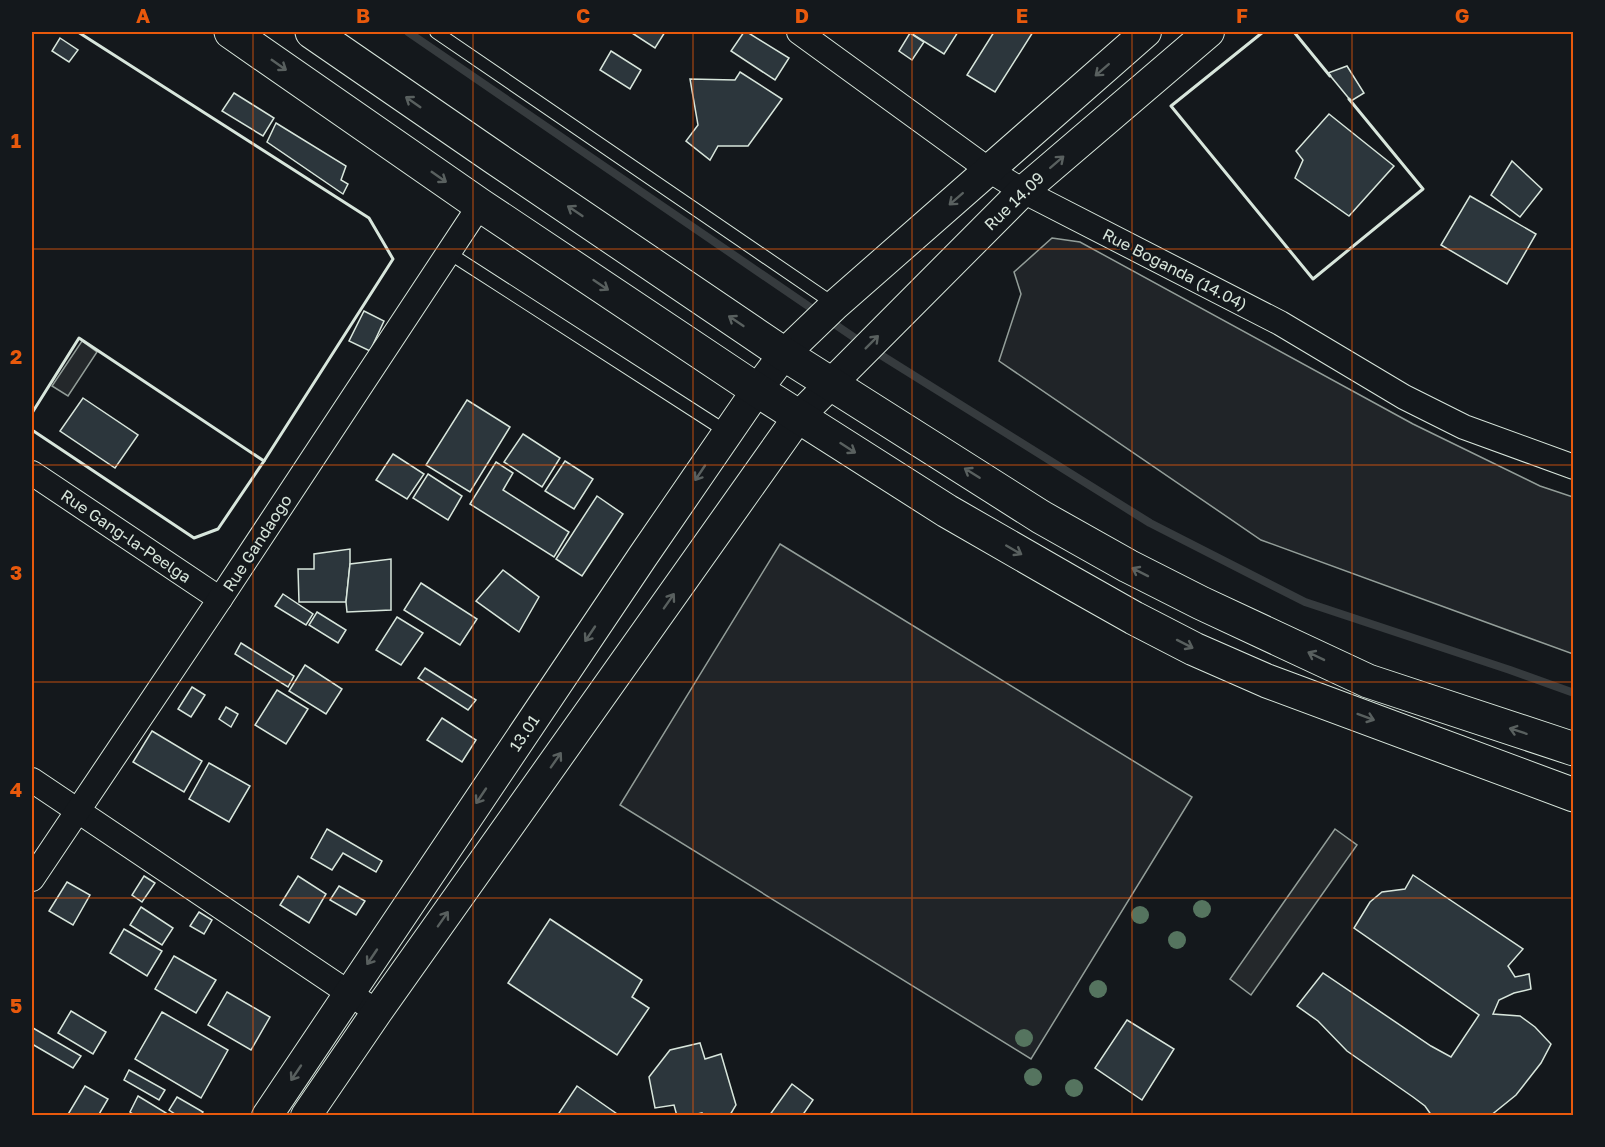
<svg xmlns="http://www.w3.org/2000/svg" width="1605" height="1147" font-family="'Golos Text',sans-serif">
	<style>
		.green { fill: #202428; stroke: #939e99; stroke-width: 1.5 }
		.parking { fill: #24282b; stroke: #939e99; stroke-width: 1.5 }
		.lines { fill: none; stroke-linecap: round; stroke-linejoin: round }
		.stream { stroke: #363b3e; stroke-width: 8 }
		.building { fill: #2c363c; stroke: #d8e6dc; stroke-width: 1.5 }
		.service-casing { stroke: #d8e6dc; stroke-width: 14 }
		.minor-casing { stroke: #d8e6dc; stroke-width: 26 }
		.tertiary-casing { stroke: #d8e6dc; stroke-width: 32 }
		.primary-casing { stroke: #d8e6dc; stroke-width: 35 }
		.service { stroke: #14181c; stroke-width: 12 }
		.minor { stroke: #14181c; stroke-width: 24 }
		.tertiary { stroke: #14181c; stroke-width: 30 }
		.primary { stroke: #14181c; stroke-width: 33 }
		.wall { stroke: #d8e6dc; stroke-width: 3 }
		.tree { fill: #55745f }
		.oneway { stroke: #59605f }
		.grid { fill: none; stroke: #e8590c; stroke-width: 1.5; stroke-opacity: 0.55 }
		.labels { text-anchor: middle; stroke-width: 4.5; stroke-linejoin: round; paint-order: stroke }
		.street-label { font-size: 16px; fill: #d8e6dc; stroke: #14181c }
		.neatline { fill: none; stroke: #e8590c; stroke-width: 2 }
		.grid-label { font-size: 20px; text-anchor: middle; font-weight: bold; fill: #e8590c }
	</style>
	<rect width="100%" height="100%" fill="#14181c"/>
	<g class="green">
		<polygon points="1052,238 1080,242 1413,424 1540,486 1573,497 1573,654 1261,540 999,361 1021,294 1014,272"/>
		<polygon points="780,544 1192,797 1031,1059 620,805"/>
	</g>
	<g class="parking">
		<polygon points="82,341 97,352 68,396 52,386"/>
		<polygon points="1335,829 1357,845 1251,995 1230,979"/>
	</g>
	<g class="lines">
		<polyline class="stream" points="408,32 868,347 1150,523 1305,602 1510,670 1574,693"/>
	</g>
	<g class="building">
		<polygon points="632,32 665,32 655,48 632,33"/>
		<polygon points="744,32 747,32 789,58 775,80 731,51"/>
		<polygon points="909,32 958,32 944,54"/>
		<polygon points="994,32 1033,32 995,92 967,75"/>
		<polygon points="910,33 924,42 912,60 899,51"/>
		<polygon points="60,38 78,50 69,62 52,51"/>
		<polygon points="611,51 641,70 630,89 600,70"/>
		<polygon points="1347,66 1364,93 1351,101 1328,73"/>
		<polygon points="740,72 782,99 748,146 718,146 710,160 686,141 698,125 690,79 735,80"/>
		<polygon points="234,93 274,118 263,136 222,111"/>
		<polygon points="1329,114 1394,166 1349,216 1295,178 1303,160 1296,151"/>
		<polygon points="276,123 346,166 341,180 348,184 343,194 267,142"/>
		<polygon points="1512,161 1542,189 1520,217 1491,195"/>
		<polygon points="1470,196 1536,234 1507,284 1441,245"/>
		<polygon points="364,311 384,321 370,351 349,341"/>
		<polygon points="83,398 138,435 115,468 60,431"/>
		<polygon points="467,400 510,427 470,492 426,465"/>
		<polygon points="523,434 560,458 542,487 504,462"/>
		<polygon points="393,454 424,474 407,499 376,480"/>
		<polygon points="565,461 593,479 574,509 545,491"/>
		<polygon points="496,462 513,473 503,490 569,532 554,557 470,504"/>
		<polygon points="428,474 462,496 448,520 413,498"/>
		<polygon points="597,496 623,514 582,576 556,559"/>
		<polygon points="350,549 350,564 346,602 299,602 298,569 314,569 314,554"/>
		<polygon points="391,559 391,610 347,612 346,602 350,564"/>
		<polygon points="503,570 539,597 519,632 476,601"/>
		<polygon points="421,583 477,619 460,645 404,610"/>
		<polygon points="283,594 313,614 306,625 275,606"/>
		<polygon points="317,612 346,630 338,643 309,625"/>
		<polygon points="397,617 423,633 401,665 376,650"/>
		<polygon points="241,643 294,676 288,687 235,654"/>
		<polygon points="305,665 342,689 326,714 289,691"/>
		<polygon points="425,668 476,700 468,710 418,678"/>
		<polygon points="192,687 205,695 191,717 178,709"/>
		<polygon points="277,690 308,709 286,744 255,725"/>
		<polygon points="226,707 238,714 231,727 219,719"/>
		<polygon points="442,718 476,740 462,762 427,740"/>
		<polygon points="152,731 202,761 184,792 133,762"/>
		<polygon points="209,763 250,786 229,822 189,799"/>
		<polygon points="327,829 382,861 376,872 343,853 332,870 311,858"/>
		<polygon points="1413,875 1523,949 1508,966 1515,977 1529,974 1531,989 1514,993 1499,1000 1493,1014 1520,1016 1535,1027 1551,1044 1541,1063 1516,1095 1490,1116 1432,1116 1425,1106 1413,1097 1347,1051 1318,1021 1297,1006 1323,973 1431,1046 1451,1057 1479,1015 1354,928 1370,902 1382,892 1405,889"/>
		<polygon points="144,876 155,883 142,902 132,895"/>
		<polygon points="298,876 326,894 309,923 280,905"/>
		<polygon points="67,882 90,895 73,925 49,911"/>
		<polygon points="339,886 365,901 356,915 330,900"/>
		<polygon points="141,907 173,928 162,945 130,925"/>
		<polygon points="199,912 212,920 204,934 190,926"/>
		<polygon points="550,919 642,980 632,997 649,1008 617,1055 508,983"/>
		<polygon points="124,929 162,951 147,976 110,953"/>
		<polygon points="174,956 216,980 196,1013 155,989"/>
		<polygon points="227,992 270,1017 251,1050 208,1025"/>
		<polygon points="71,1011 106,1032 93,1054 58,1033"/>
		<polygon points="162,1012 228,1050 201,1098 135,1059"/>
		<polygon points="1127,1020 1174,1049 1142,1100 1095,1068"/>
		<polygon points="33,1028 81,1056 73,1068 32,1044 32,1031"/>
		<polygon points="700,1043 705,1059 721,1054 736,1105 730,1115 703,1116 702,1113 689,1116 677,1116 674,1105 655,1108 649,1077 670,1050"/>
		<polygon points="129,1070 165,1090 159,1100 124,1080"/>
		<polygon points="792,1084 813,1100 802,1116 769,1116"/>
		<polygon points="85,1086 108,1099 98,1116 67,1116"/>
		<polygon points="577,1086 620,1116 557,1116"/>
		<polygon points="138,1096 171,1116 136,1116 130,1112"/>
		<polygon points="177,1097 203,1112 200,1116 178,1116 169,1110"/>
	</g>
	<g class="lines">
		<defs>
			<g id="service">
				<polyline points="436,32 834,304"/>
				<polyline points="449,253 727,432"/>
			</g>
			<g id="minor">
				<polyline points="799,32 989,170 1023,191 1280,323 1404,397 1464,427 1574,467"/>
				<polyline points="32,473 220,599"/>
				<polyline points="32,780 377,1012"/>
				<polyline points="32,879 220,599 480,205"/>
			</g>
			<g id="tertiary">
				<polyline points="267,1116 643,556 757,390 784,354 835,305 1146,32"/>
				<polyline points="306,1116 377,1012 799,416 1023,191 1209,32"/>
			</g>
			<g id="primary">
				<polyline points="231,32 480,205 757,390 947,511 1072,583 1134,618 1194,649 1267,681 1574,795"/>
				<polyline points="312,32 495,158 784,354 1041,517 1128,566 1201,603 1368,681 1574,749"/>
			</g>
		</defs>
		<use href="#service" class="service-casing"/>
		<use href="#minor" class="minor-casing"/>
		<use href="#tertiary" class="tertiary-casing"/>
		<use href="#primary" class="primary-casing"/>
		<use href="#service" class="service"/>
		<use href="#minor" class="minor"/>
		<use href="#tertiary" class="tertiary"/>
		<use href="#primary" class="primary"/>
		<g class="wall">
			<polyline points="1263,32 1171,106 1313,279 1423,189 1349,99"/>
			<polyline points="1294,32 1330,76"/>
			<polyline points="32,413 79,338 264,461 393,259 369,218 78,32"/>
			<polyline points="32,430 194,538 218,529 264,461"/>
		</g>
	</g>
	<g class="tree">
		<circle cx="1202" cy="909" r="9"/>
		<circle cx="1140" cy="915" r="9"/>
		<circle cx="1177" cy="940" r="9"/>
		<circle cx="1098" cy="989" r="9"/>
		<circle cx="1024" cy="1038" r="9"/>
		<circle cx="1033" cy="1077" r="9"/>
		<circle cx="1074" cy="1088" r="9"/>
	</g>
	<defs><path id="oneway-shaft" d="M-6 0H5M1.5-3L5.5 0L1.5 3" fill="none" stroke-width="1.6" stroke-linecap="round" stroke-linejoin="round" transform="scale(1.5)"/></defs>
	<g class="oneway">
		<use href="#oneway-shaft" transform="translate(279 65) rotate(35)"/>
		<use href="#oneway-shaft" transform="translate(1102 70) rotate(139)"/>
		<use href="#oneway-shaft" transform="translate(413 102) rotate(-145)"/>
		<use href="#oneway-shaft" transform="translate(1057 162) rotate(-41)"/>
		<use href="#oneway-shaft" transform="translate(439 177) rotate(35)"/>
		<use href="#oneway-shaft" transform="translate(956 199) rotate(139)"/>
		<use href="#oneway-shaft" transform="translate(575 211) rotate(-146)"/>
		<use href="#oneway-shaft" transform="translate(601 285) rotate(34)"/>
		<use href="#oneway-shaft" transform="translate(736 321) rotate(-146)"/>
		<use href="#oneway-shaft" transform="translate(872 342) rotate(-45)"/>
		<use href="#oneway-shaft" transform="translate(848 448) rotate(33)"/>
		<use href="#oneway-shaft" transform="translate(700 473) rotate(124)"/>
		<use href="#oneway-shaft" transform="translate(972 473) rotate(-148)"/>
		<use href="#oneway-shaft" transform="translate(1014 550) rotate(30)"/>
		<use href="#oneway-shaft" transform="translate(1140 572) rotate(-153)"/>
		<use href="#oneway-shaft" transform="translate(669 601) rotate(-55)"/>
		<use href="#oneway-shaft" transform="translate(590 634) rotate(124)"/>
		<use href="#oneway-shaft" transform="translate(1185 644) rotate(27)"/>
		<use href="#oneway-shaft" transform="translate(1316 656) rotate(-154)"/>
		<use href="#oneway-shaft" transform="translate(1366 717) rotate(20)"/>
		<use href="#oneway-shaft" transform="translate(1518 731) rotate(-162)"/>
		<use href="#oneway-shaft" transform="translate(556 760) rotate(-55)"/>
		<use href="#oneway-shaft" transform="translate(481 796) rotate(124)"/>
		<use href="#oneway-shaft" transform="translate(443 919) rotate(-55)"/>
		<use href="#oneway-shaft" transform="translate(372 957) rotate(124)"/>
		<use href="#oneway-shaft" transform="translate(296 1073) rotate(124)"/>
	</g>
	<path class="grid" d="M 253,32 L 253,1116M 473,32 L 473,1116M 693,32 L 693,1116M 912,32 L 912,1116M 1132,32 L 1132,1116M 1352,32 L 1352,1116M 32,249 L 1574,249M 32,465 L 1574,465M 32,682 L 1574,682M 32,898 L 1574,898"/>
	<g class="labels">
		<g class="street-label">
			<text transform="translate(1014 201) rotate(-44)" y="6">Rue 14.09</text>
			<text transform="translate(1175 269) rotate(27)" y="6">Rue Boganda (14.04)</text>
			<text transform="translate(126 536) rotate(34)" y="6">Rue Gang-la-Peelga</text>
			<text transform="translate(257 543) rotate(-57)" y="6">Rue Gandaogo</text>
			<text transform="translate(524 733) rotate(-56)" y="6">13.01</text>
		</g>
	</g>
	<rect width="1605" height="1147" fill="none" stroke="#14181c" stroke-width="66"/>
	<rect x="33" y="33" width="1539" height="1081" class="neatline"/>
	<g class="grid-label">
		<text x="143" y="23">A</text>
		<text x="363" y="23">B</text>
		<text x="583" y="23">C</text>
		<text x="802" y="23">D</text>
		<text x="1022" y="23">E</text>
		<text x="1242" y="23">F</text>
		<text x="1462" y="23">G</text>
		<text x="16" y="148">1</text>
		<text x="16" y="364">2</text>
		<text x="16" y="580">3</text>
		<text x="16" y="797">4</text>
		<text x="16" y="1013">5</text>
	</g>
</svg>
